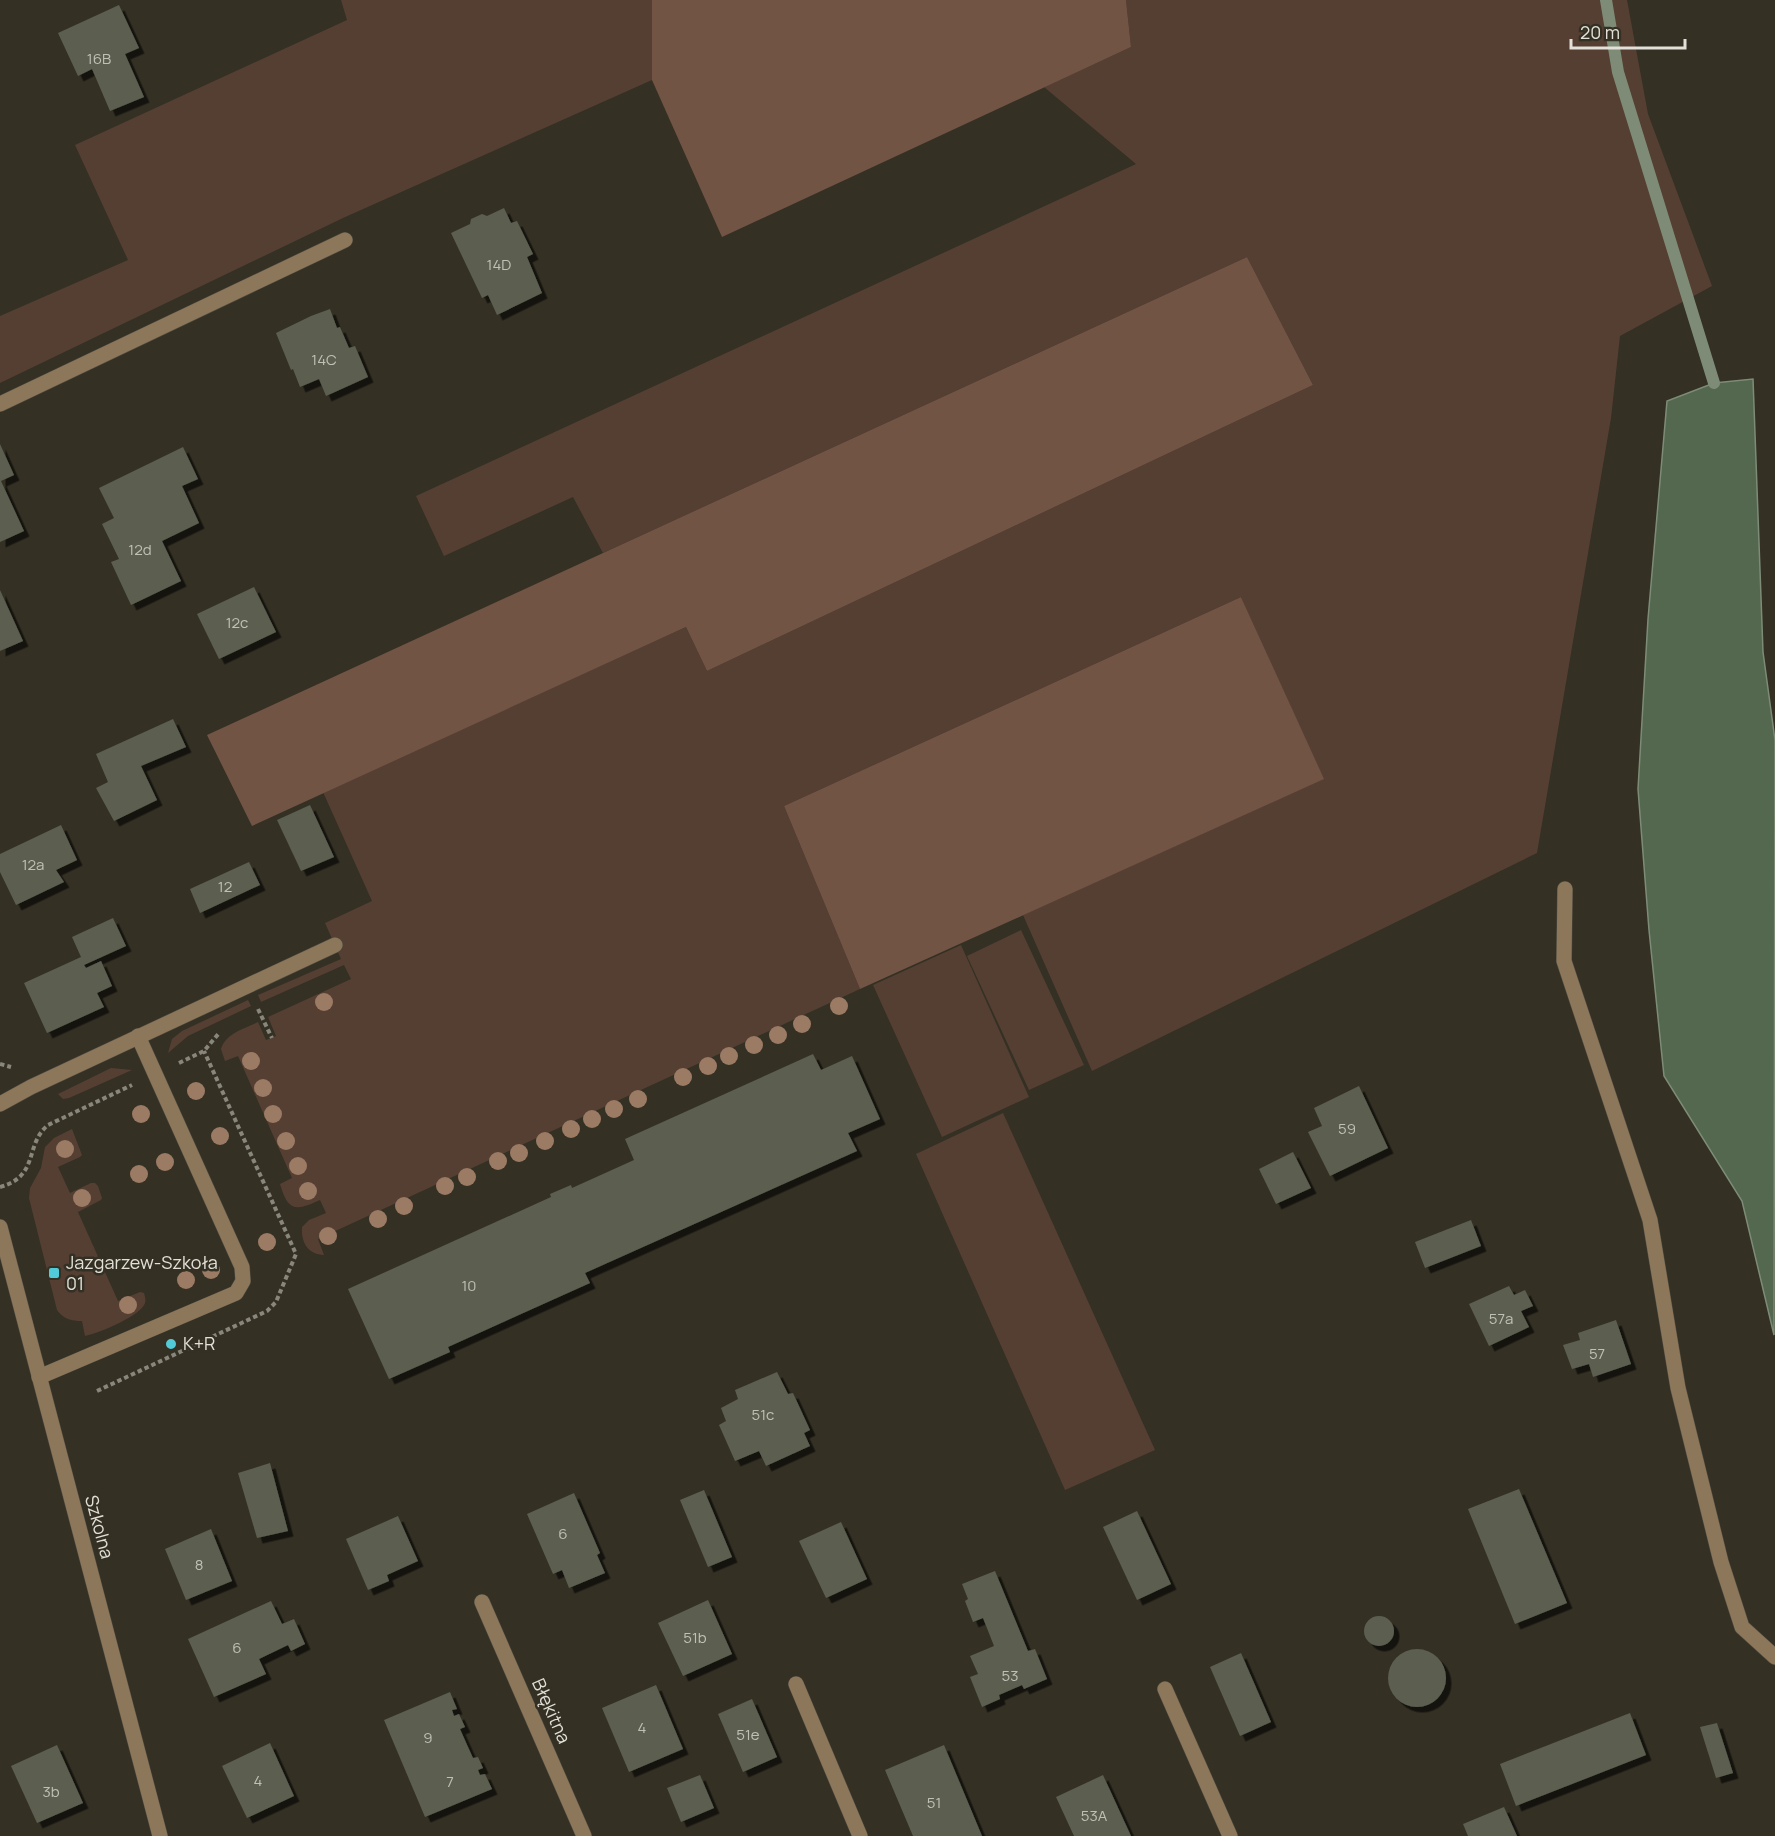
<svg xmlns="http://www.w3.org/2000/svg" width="1775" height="1836" font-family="Manrope,sans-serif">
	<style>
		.green { fill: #553f33 }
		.forest { fill: #725444 }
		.water { fill: #53684e; stroke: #7e8c77; stroke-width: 1.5 }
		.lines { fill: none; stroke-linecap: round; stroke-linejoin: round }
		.stream { stroke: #7e8c77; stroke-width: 12 }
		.building { fill: #5b5e50; filter: url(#shadow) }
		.minor-casing { stroke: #504c41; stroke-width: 16 }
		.path { stroke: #89867c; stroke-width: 4; stroke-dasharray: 4.5 3; stroke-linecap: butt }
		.minor { stroke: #8d775b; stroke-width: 15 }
		.tree { fill: #9c7b65 }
		.poi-dot { fill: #52cbd9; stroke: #343024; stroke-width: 2 }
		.labels { text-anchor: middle; stroke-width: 5; stroke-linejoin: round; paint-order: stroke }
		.number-label { font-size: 15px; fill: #c0c0b6 }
		.poi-label { font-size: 18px; fill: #e2e0d8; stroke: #343024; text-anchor: start }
		.street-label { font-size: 18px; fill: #e2e0d8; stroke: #343024 }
	</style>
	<defs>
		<filter id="shadow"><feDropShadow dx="5.5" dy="5.5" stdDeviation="0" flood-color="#0009"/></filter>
	</defs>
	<rect width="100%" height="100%" fill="#343024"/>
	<g class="green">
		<polygon points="341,0 652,0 652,80 343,218 0,383 0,316 128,260 75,145 347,20"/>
		<path d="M 1126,0 L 1627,0 L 1648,114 L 1712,286 L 1620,336 L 1611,418 L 1537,853 L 1092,1071 L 1023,915 L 1323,779 L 1241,597 L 784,806 L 860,989 L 318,1239 L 324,1255 C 308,1254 301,1243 302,1227 L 309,1220 L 326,1213 L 320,1200 C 296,1211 288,1212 280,1184 L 292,1178 L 238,1056 L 225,1061 L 221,1049 C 226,1033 244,1029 258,1022 L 266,1040 L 276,1036 L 268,1017 L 351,979 L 344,965 L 261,1002 L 258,995 L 341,959 L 325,923 L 372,901 L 323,792 L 686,627 L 707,671 L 1313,385 L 1247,257 L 603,553 L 573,497 L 444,556 L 416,496 L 1136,164 L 1044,87 L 1131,47 Z"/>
		<polygon points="1021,930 1084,1065 1029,1090 967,956"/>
		<polygon points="961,945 1029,1097 942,1137 873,985"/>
		<polygon points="248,1000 251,1006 188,1036 168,1053 172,1039 182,1031"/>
		<polygon points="111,1068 132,1070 69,1098 63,1099 58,1094"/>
		<polygon points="1003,1113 1155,1450 1065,1490 916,1154"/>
		<path d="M 72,1129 L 82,1155 L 80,1157 L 58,1167 L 70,1193 L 91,1183 L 95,1183 L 98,1186 L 102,1198 L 101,1200 L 78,1212 L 118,1301 L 140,1292 L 144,1293 C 145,1297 146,1299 145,1303 C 141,1316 99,1333 85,1336 L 82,1321 C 72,1321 63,1319 57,1310 L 29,1198 L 30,1188 L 41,1168 L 45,1147 L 54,1138 Z"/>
	</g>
	<g class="forest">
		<polygon points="652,0 1126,0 1131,47 722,237 652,80"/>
		<polygon points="1247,257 1313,385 707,671 686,627 252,826 207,735"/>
		<polygon points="1241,597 1324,779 860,989 784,806"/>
	</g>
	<polygon class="water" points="1753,379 1763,652 1775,740 1774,1335 1742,1201 1664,1076 1649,930 1638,789 1648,619 1667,401 1714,383"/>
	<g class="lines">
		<polyline class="stream" points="1606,0 1618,72 1714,383"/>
	</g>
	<g class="building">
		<polygon points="119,5 139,48 125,54 144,97 110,111 92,69 78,76 58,33"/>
		<polygon points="504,208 511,223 517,221 533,254 527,257 542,293 497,315 488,295 482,298 451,233 470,224 471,219 482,214 487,216"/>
		<polygon points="330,309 337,328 340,327 349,348 355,346 368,377 326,396 319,379 300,387 293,369 291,370 276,333 311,316"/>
		<polygon points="0,444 14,475 1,481 24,531 0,542"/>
		<polygon points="183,447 198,479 182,486 199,523 162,541 181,581 131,605 111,562 119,559 102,524 114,518 99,488"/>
		<polygon points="254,587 276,632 219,659 197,614"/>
		<polygon points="0,590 23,641 0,651"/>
		<polygon points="173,719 186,747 141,766 157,800 114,821 96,788 108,782 96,754"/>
		<polygon points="310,805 334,857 301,871 277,820"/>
		<polygon points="61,825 77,860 56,870 64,882 16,905 0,872 0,854"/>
		<polygon points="249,862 260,885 200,913 190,889"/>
		<polygon points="113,918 126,946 84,965 86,968 101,961 112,986 97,993 104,1007 47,1033 24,983 81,957 72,937"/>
		<polygon points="813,1054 821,1070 852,1056 880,1119 848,1133 857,1151 585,1273 590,1283 448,1347 450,1352 389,1379 348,1289 551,1197 550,1194 571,1185 572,1188 634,1160 625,1139"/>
		<polygon points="1359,1086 1388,1148 1330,1176 1308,1132 1322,1126 1314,1108"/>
		<polygon points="1293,1152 1311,1188 1276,1204 1259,1169"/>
		<polygon points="1471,1220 1481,1246 1425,1268 1415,1242"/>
		<polygon points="1509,1286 1514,1295 1525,1290 1533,1306 1521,1311 1529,1327 1489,1346 1469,1304"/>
		<polygon points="1616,1320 1631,1364 1593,1377 1589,1364 1572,1369 1563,1345 1580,1340 1578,1333"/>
		<polygon points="777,1372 788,1394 793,1393 810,1430 804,1433 810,1446 766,1466 759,1451 735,1461 719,1425 726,1421 721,1408 738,1399 735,1390"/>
		<polygon points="270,1463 288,1531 257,1538 238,1473"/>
		<polygon points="1519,1489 1567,1603 1515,1624 1468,1509"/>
		<polygon points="704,1490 732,1557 708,1567 680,1500"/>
		<polygon points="574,1493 600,1553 597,1555 605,1573 569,1588 562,1570 553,1574 527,1514"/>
		<polygon points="1137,1511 1171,1584 1137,1600 1103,1527"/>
		<polygon points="398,1516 418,1561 387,1575 389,1581 368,1590 346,1539"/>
		<polygon points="841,1522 867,1579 826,1598 799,1541"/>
		<polygon points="211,1529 232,1581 186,1600 165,1549"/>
		<polygon points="995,1571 1028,1651 1035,1649 1047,1679 1024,1689 1022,1685 999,1695 1000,1699 982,1707 970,1677 978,1674 970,1656 994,1646 983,1618 973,1622 965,1601 968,1599 962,1584"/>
		<polygon points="708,1600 732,1654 683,1676 658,1623"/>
		<polygon points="271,1601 282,1624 294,1619 305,1644 291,1651 288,1645 259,1659 266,1674 214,1697 188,1639"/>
		<circle cx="1379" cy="1631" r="15"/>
		<circle cx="1417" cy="1678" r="29"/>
		<polygon points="1241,1653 1271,1722 1240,1736 1210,1667"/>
		<polygon points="656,1685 683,1749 629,1772 602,1708"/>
		<polygon points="450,1692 457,1709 452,1710 454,1716 459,1714 465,1727 460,1729 468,1747 473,1758 478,1757 483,1768 478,1770 480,1775 485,1774 492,1789 425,1817 384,1720"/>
		<polygon points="752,1699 777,1757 743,1772 718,1714"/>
		<polygon points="1630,1713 1646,1755 1516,1806 1500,1764"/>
		<polygon points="1717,1723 1733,1773 1716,1778 1700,1727"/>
		<polygon points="270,1743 294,1796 247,1818 222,1766"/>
		<polygon points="57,1745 83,1803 37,1823 11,1766"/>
		<polygon points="944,1745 982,1836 913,1836 885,1770"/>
		<polygon points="700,1775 714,1808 681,1822 667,1788"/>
		<polygon points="1103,1775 1131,1836 1074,1836 1056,1797"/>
		<polygon points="1504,1807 1517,1836 1468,1836 1463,1824"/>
	</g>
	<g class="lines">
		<defs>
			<g id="minor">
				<polyline points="0,404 345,240"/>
				<polyline points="1565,889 1564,961 1650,1220 1678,1388 1721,1562 1742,1627 1775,1657"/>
				<polyline points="0,1104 31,1087 335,945"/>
				<polyline points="0,1227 160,1836"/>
				<polyline points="39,1377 236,1293 243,1281 242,1267 138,1036"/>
				<polyline points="482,1602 584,1836"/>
				<polyline points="796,1684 860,1836"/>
				<polyline points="1165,1689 1230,1836"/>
			</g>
		</defs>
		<use href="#minor" class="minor-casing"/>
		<g class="path">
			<polyline points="258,1009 272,1038"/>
			<polyline points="179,1063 204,1051 220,1032"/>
			<polyline points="0,1064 11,1067"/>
			<path d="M 0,1187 C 40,1176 24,1145 48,1125 L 132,1085"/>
			<polyline points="97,1391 267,1311 276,1302 296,1254 204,1051"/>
		</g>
		<use href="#minor" class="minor"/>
	</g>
	<g class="tree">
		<circle cx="324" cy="1002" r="9"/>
		<circle cx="839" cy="1006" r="9"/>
		<circle cx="802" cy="1024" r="9"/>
		<circle cx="778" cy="1035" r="9"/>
		<circle cx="754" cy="1045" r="9"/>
		<circle cx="729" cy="1056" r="9"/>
		<circle cx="251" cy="1061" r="9"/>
		<circle cx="708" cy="1066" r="9"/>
		<circle cx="683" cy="1077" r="9"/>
		<circle cx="263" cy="1088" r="9"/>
		<circle cx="196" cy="1091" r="9"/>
		<circle cx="638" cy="1099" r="9"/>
		<circle cx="614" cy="1109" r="9"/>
		<circle cx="141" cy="1114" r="9"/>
		<circle cx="273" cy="1114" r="9"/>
		<circle cx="592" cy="1119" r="9"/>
		<circle cx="571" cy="1129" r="9"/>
		<circle cx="220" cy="1136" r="9"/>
		<circle cx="286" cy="1141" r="9"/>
		<circle cx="545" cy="1141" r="9"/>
		<circle cx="65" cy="1149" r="9"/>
		<circle cx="519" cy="1153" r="9"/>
		<circle cx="498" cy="1161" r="9"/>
		<circle cx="165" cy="1162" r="9"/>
		<circle cx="298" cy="1166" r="9"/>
		<circle cx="139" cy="1174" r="9"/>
		<circle cx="467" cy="1177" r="9"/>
		<circle cx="445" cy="1186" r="9"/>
		<circle cx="308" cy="1191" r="9"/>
		<circle cx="82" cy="1198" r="9"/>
		<circle cx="404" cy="1206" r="9"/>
		<circle cx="378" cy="1219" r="9"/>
		<circle cx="328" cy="1236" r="9"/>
		<circle cx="267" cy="1242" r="9"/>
		<circle cx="211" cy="1270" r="9"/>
		<circle cx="186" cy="1280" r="9"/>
		<circle cx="128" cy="1305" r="9"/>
	</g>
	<g class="poi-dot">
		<rect x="48" y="1267" width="12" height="12" rx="3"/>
		<circle cx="171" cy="1344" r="6"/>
	</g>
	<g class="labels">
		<g class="number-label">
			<text x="99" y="64">16B</text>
			<text x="499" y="270">14D</text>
			<text x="324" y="365">14C</text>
			<text x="140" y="555">12d</text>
			<text x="237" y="628">12c</text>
			<text x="33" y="870">12a</text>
			<text x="225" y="892">12</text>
			<text x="1347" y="1134">59</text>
			<text x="469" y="1291">10</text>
			<text x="1501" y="1324">57a</text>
			<text x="1597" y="1359">57</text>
			<text x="763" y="1420">51c</text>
			<text x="563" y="1539">6</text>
			<text x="199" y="1570">8</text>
			<text x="695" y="1643">51b</text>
			<text x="237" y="1653">6</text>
			<text x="1010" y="1681">53</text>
			<text x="642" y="1733">4</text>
			<text x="748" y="1740">51e</text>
			<text x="428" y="1743">9</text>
			<text x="258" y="1786">4</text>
			<text x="450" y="1787">7</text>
			<text x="51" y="1797">3b</text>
			<text x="934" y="1808">51</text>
			<text x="1094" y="1821">53A</text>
		</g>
		<g class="poi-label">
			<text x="66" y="1269">Jazgarzew-Szkoła<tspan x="66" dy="21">01</tspan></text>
			<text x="183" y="1350">K+R</text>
		</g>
		<g class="street-label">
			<text transform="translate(99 1527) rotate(75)" y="6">Szkolna</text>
			<text transform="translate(551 1711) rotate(66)" y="6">Błękitna</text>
		</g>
	</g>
	<path d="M1571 39v9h114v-9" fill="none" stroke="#e2e0d8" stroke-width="3"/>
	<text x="1580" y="39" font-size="18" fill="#e2e0d8" stroke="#343024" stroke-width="4.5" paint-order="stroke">20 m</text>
</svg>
